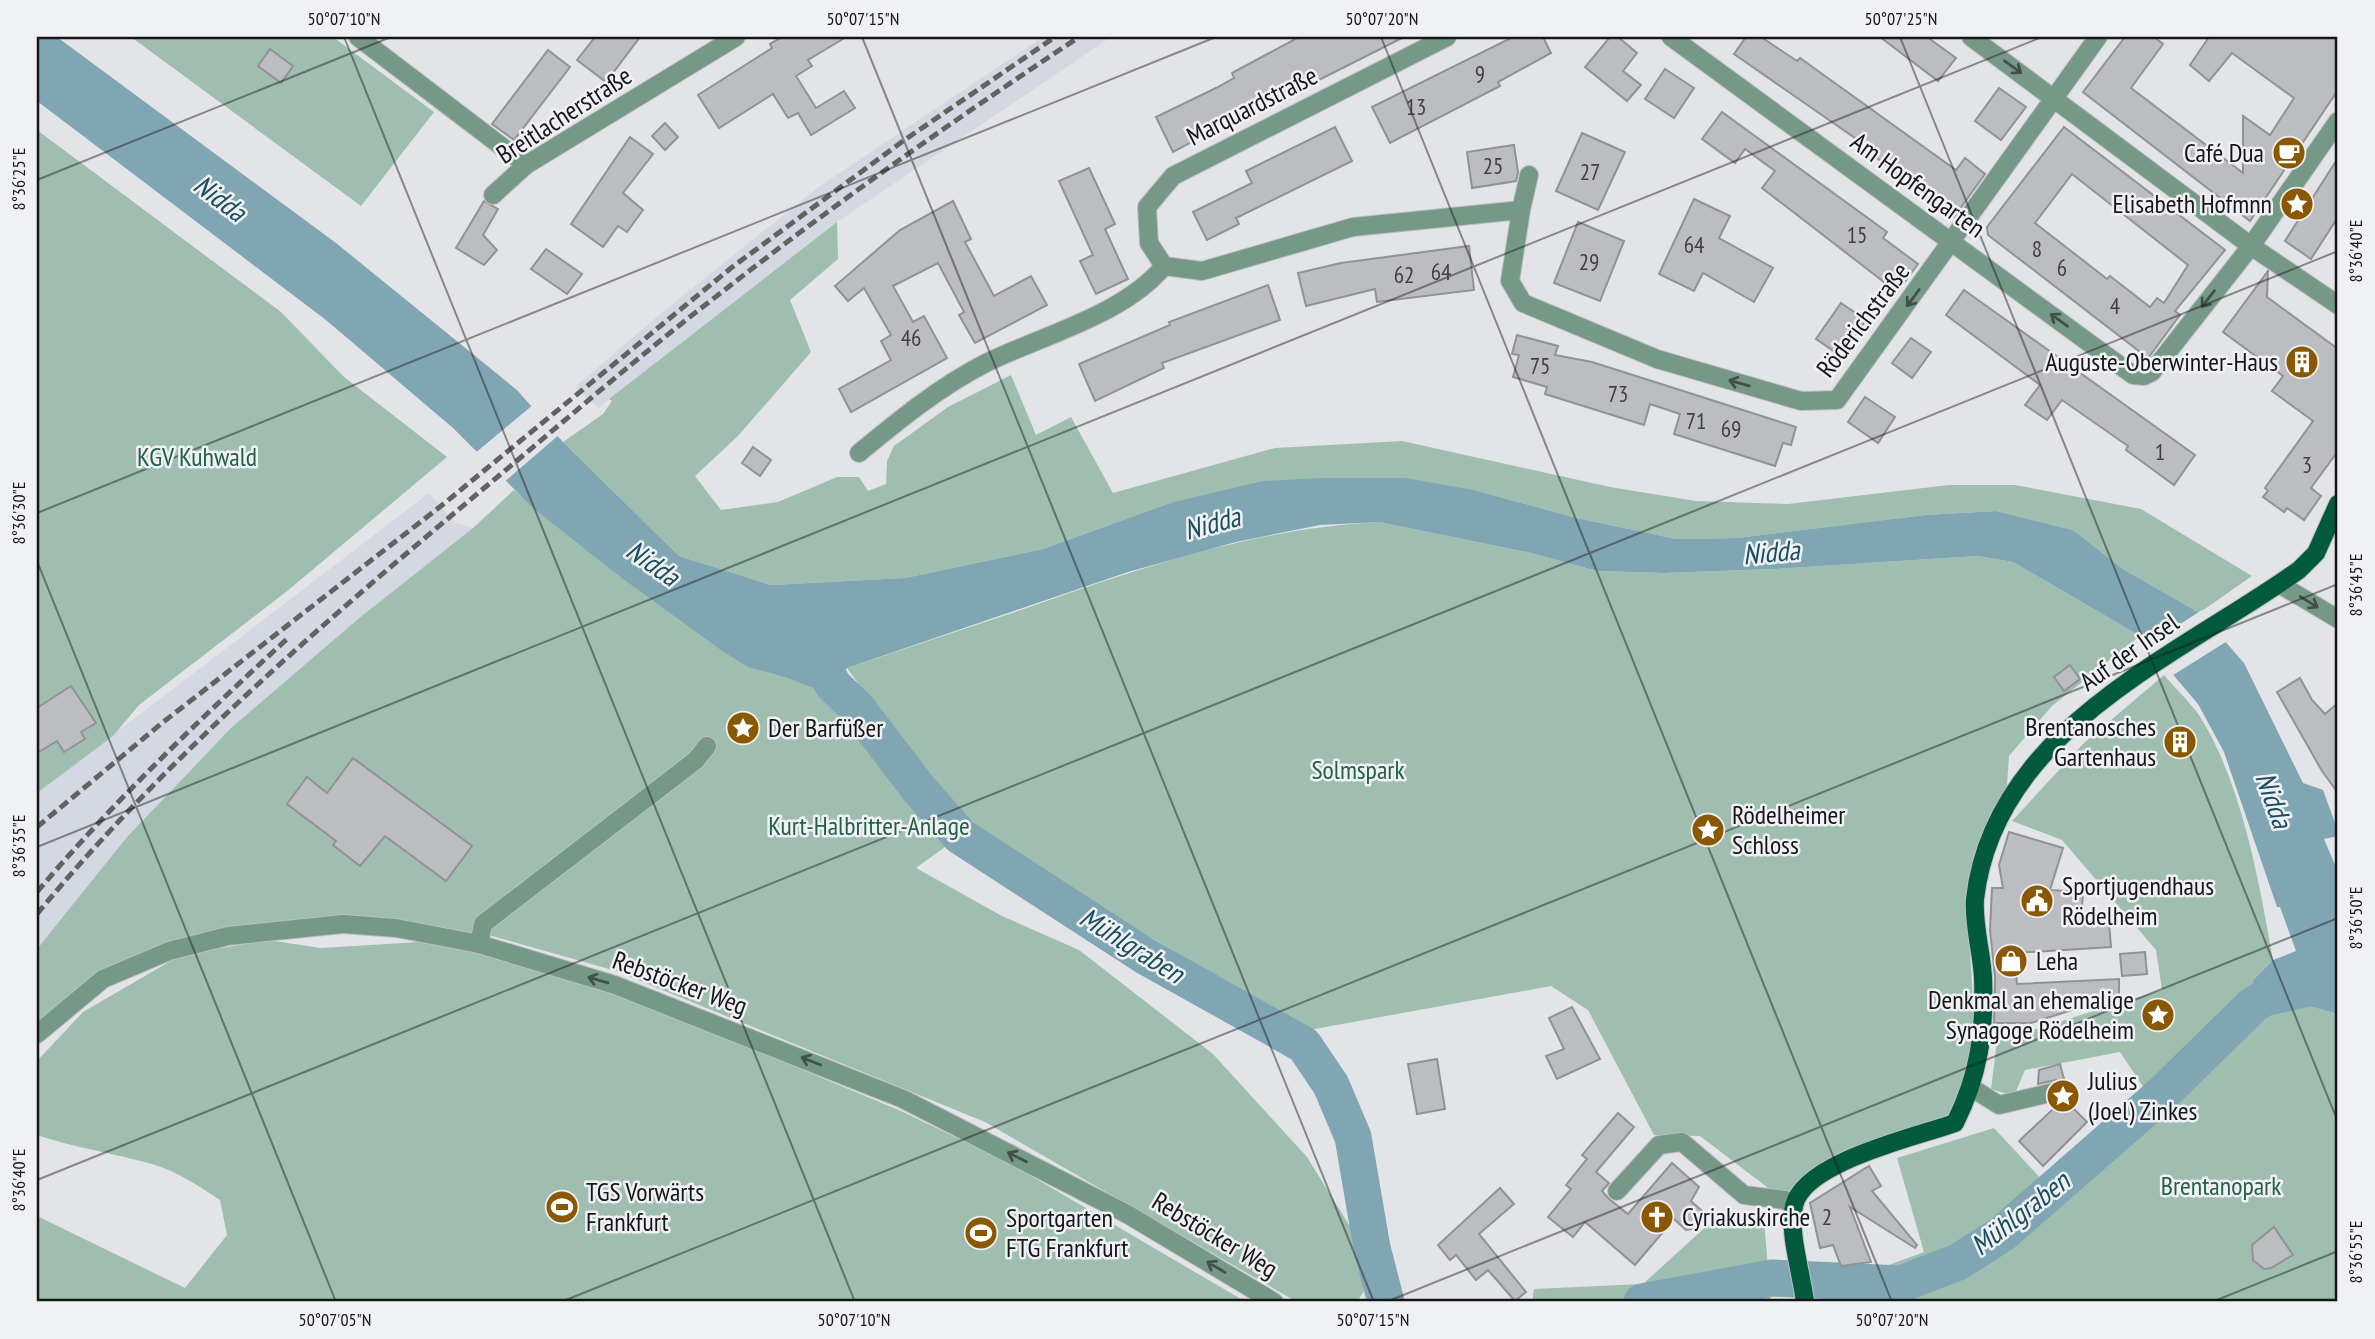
<svg xmlns="http://www.w3.org/2000/svg" width="2375" height="1339" font-family="'PT Sans Narrow',sans-serif">
	<style>
		.built { fill: #d3d8e2 }
		.green { fill: #9fbeaf }
		.water { fill: #81a6b3 }
		.pier { fill: #e3e4e7 }
		.lines { fill: none; stroke-linecap: round; stroke-linejoin: round }
		.river { stroke: #81a6b3; stroke-width: 37 }
		.building { fill: #bcbdc1; stroke: #919295; stroke-width: 2; fill-rule: evenodd }
		.minor-casing { stroke: #bebfc2; stroke-width: 20 }
		.major-casing { stroke: #bebfc2; stroke-width: 20 }
		.minor { stroke: #769987; stroke-width: 18 }
		.major { stroke: #025a3d; stroke-width: 18 }
		.rail { stroke: #626264; stroke-width: 5; stroke-dasharray: 10 5; stroke-linecap: butt }
		.oneway { stroke: #415149 }
		.ticks { fill: none; stroke: #161617; stroke-width: 2; stroke-opacity: 0.45 }
		.labels { text-anchor: middle; stroke-width: 5; stroke-linejoin: round; paint-order: stroke }
		.number-label { font-size: 23px; fill: #404042 }
		.street-label { font-size: 26px; fill: #161617; stroke: #f0f1f5 }
		.poi-label { font-size: 26px; fill: #161617; stroke: #f0f1f5; text-anchor: start }
		.park-label { font-size: 26px; fill: #236048; stroke: #f0f1f5 }
		.water-label { font-size: 28px; font-style: italic; fill: #1a4d5d; stroke: #f0f1f5 }
		.neatline { fill: none; stroke: #161617; stroke-width: 2.5 }
		.ticks-label { font-size: 18px; text-anchor: middle; fill: #161617 }
	</style>
	<rect width="100%" height="100%" fill="#e3e4e7"/>
	<g class="built">
		<polygon points="1043,37 1111,37 837,222 598,408 575,387 659,315 817,188"/>
		<polygon points="429,493 455,523 473,528 358,619 231,728 127,837 37,949 37,793"/>
	</g>
	<g class="green">
		<polygon points="131,37 333,37 434,112 361,206"/>
		<polygon points="37,130 281,312 344,377 447,457 286,592 139,705 113,736 37,793"/>
		<polygon points="837,222 838,259 790,300 811,352 738,436 695,476 721,510 778,502 837,477 859,477 868,491 886,484 887,461 894,446 948,407 1011,375 1036,435 1071,417 1113,493 1275,448 1402,441 1610,487 1696,501 1788,504 1949,485 2015,485 2141,509 2252,576 2199,613 2123,569 2073,530 1996,511 1925,515 1738,538 1676,539 1577,518 1474,490 1170,503 1043,549 905,578 771,585 679,556 563,442 603,414 612,401 609,399"/>
		<polygon points="514,490 624,580 719,649 818,690 919,789 960,836 916,868 1002,916 1079,950 1213,1054 1307,1157 1377,1270 1357,1302 1297,1302 985,1122 616,971 492,936 272,925 183,938 87,987 37,1027 37,949 127,837 231,728 358,619 473,528"/>
		<path d="M 1379,522 L 1531,553 L 1597,571 L 1664,573 L 1775,569 L 1978,556 L 2013,562 L 2140,636 L 2052,706 L 2009,756 L 2004,829 L 1967,899 L 1975,1038 L 1965,1095 L 1948,1115 L 1850,1148 L 1780,1197 L 1700,1136 L 1654,1135 L 1588,1010 L 1551,986 L 1309,1030 L 1155,940 L 972,841 L 847,668 C 906,648 965,629 1024,609 C 1140,568 1256,528 1379,522 Z"/>
		<path d="M 2164,675 C 2175,688 2189,701 2199,715 C 2242,783 2259,881 2273,960 L 2252,981 L 2273,1007 L 2294,1002 L 2338,1014 L 2338,1302 L 1830,1302 L 1826,1288 L 1924,1252 L 1897,1158 L 1994,1128 L 2045,1183 L 2148,1094 L 2120,1052 L 2025,1070 L 2014,1096 L 1991,1089 L 1997,1041 L 2162,990 L 2156,950 L 2062,840 L 2012,821 L 2084,743 Z"/>
		<path d="M 267,940 L 321,948 L 419,942 L 444,944 L 628,997 L 901,1111 L 1009,1163 L 1246,1302 L 37,1302 L 37,1216 L 185,1288 L 227,1235 L 220,1200 C 199,1186 176,1171 152,1164 C 114,1153 75,1148 37,1135 L 37,1061 L 83,1012 L 181,955 Z"/>
		<polygon points="1722,1212 1764,1221 1771,1302 1532,1302 1534,1289 1643,1284"/>
	</g>
	<polygon class="water" points="37,37 57,37 336,243 517,390 563,442 679,556 771,585 905,578 1043,549 1170,503 1263,481 1321,478 1405,478 1474,490 1577,518 1676,539 1738,538 1925,515 1996,511 2073,530 2123,569 2201,614 2244,663 2303,783 2323,790 2338,831 2338,836 2324,839 2338,872 2338,1014 2294,1002 2273,1007 2252,981 2273,960 2296,951 2280,907 2277,907 2224,752 2198,704 2140,636 2013,562 1978,556 1775,569 1664,573 1597,571 1531,553 1379,522 1320,525 1236,542 1128,572 847,668 833,685 818,690 785,677 748,667 719,649 624,580 532,507 453,428 326,320 37,101"/>
	<g class="pier">
		<polygon points="534,404 560,434 503,483 474,454"/>
		<polygon points="2202,610 2229,640 2170,677 2146,646"/>
	</g>
	<g class="lines">
		<g class="river">
			<polyline points="810,642 833,685 857,708 919,789 960,836 1145,956 1304,1045 1331,1085 1353,1137 1372,1248 1386,1302"/>
			<polyline points="1642,1302 1772,1278 1901,1284 1958,1262 2002,1234 2160,1096 2253,1005 2264,998 2338,981"/>
		</g>
	</g>
	<g class="building">
		<polygon points="595,37 640,37 606,82 577,60"/>
		<polygon points="782,37 846,37 808,60 812,66 796,76 816,108 844,91 855,108 811,135 798,113 788,118 773,94 719,128 698,95 772,48 770,44"/>
		<polygon points="1299,37 1404,37 1303,88 1302,84 1173,152 1156,117 1216,88 1234,78 1232,73"/>
		<polygon points="1513,37 1543,37 1551,53 1498,82 1500,86 1390,143 1372,107"/>
		<polygon points="1610,37 1618,37 1637,53 1623,71 1641,85 1627,101 1585,67"/>
		<polygon points="1746,37 1761,37 1797,61 1800,58 1956,170 1965,158 1985,174 1954,217 1860,145 1862,143 1734,54"/>
		<polygon points="1880,37 1927,37 1956,58 1938,81"/>
		<polygon points="2125,37 2154,37 2163,44 2131,88 2243,173 2243,116 2270,135 2294,98 2232,53 2209,81 2190,65 2209,37 2338,37 2338,90 2250,221 2083,92"/>
		<polygon points="270,49 293,66 281,83 258,66"/>
		<polygon points="548,50 570,67 514,140 492,124"/>
		<polygon points="1665,69 1694,88 1674,118 1645,99"/>
		<polygon points="1999,88 2026,107 2001,140 1975,121"/>
		<polygon points="1722,112 1887,232 1883,238 1918,264 1897,292 1762,188 1775,171 1745,149 1735,163 1702,139"/>
		<polygon points="665,123 678,137 665,150 652,136"/>
		<polygon points="1335,127 1352,161 1236,218 1239,224 1207,240 1193,212 1252,183 1246,171"/>
		<path d="M 2064,127 L 2225,250 L 2175,311 L 2180,315 L 2148,358 L 1988,235 L 1987,227 ZM 2072,174 L 2188,265 L 2164,303 L 2157,298 L 2150,307 L 2110,276 L 2107,279 L 2035,223 Z"/>
		<polygon points="1582,133 1625,152 1598,210 1556,191"/>
		<polygon points="630,137 653,154 623,193 643,210 627,232 618,226 603,247 571,224"/>
		<polygon points="1514,145 1518,172 1516,181 1472,188 1467,152"/>
		<polygon points="2338,158 2338,217 2311,259 2285,241"/>
		<polygon points="1089,168 1115,224 1105,229 1128,279 1096,294 1080,261 1093,255 1059,181"/>
		<polygon points="1694,199 1730,216 1719,238 1773,268 1754,302 1703,273 1694,291 1659,274"/>
		<polygon points="484,201 498,209 483,235 497,250 484,265 456,248"/>
		<polygon points="953,201 971,239 965,242 994,296 1031,276 1047,305 975,343 959,315 964,312 938,263 893,286 913,322 924,316 947,358 851,412 839,389 891,360 881,341 891,335 864,288 848,301 835,286 900,230"/>
		<polygon points="1578,222 1624,241 1600,301 1554,283"/>
		<polygon points="1469,246 1474,290 1377,302 1375,289 1306,306 1298,273 1341,263"/>
		<polygon points="546,249 582,274 567,294 531,269"/>
		<polygon points="2268,271 2267,297 2338,349 2338,451 2311,488 2321,496 2304,520 2287,508 2284,512 2263,497 2268,491 2265,488 2313,421 2272,391 2283,376 2223,332"/>
		<polygon points="1268,285 1280,320 1162,363 1164,368 1095,401 1079,364 1170,325 1169,322"/>
		<polygon points="1964,290 2195,455 2174,485 2126,450 2128,446 2062,400 2047,420 2025,405 2040,385 1946,315"/>
		<polygon points="1841,303 1866,320 1841,356 1816,339"/>
		<polygon points="1517,335 1558,346 1555,355 1592,362 1796,427 1791,445 1783,443 1775,466 1674,434 1680,414 1650,404 1644,425 1545,394 1547,387 1513,377 1519,355 1512,354"/>
		<polygon points="1911,338 1931,352 1912,378 1892,363"/>
		<polygon points="1865,397 1895,417 1878,443 1848,422"/>
		<polygon points="753,447 771,460 760,476 742,463"/>
		<polygon points="2070,665 2080,679 2064,691 2054,677"/>
		<polygon points="2300,678 2312,700 2325,714 2338,703 2338,793 2322,771 2277,692"/>
		<polygon points="71,686 96,723 81,732 85,739 64,752 57,741 37,753 37,708"/>
		<polygon points="353,758 472,846 446,881 385,836 360,866 333,845 336,841 287,804 307,777 327,793"/>
		<polygon points="2009,832 2063,848 2050,890 2083,892 2081,924 2109,922 2111,947 2014,953 2017,984 2119,979 2119,1001 2074,1003 2075,1009 2031,1023 1994,1023 1995,977 1990,930 1992,888 2003,888 1999,865"/>
		<polygon points="2145,952 2147,974 2122,976 2120,954"/>
		<polygon points="1572,1007 1600,1059 1557,1079 1546,1056 1564,1049 1549,1018"/>
		<polygon points="1437,1059 1445,1109 1417,1114 1408,1064"/>
		<polygon points="2060,1064 2065,1083 2056,1080 2038,1084 2039,1070"/>
		<polygon points="2069,1094 2073,1108 2087,1122 2043,1166 2019,1141"/>
		<polygon points="1618,1113 1634,1127 1596,1172 1609,1183 1602,1191 1609,1199 1628,1214 1672,1163 1699,1187 1691,1201 1702,1211 1702,1222 1697,1228 1686,1230 1674,1219 1635,1265 1585,1222 1573,1237 1548,1217 1571,1189 1566,1185 1587,1159 1582,1155"/>
		<polygon points="1869,1166 1881,1186 1872,1191 1917,1245 1915,1248 1850,1207 1871,1262 1841,1266 1833,1245 1820,1248 1810,1203"/>
		<polygon points="1500,1188 1514,1204 1479,1234 1526,1292 1515,1301 1488,1270 1476,1280 1456,1255 1450,1260 1438,1245"/>
		<polygon points="2274,1227 2293,1255 2271,1268 2264,1269 2253,1260 2252,1245"/>
	</g>
	<g class="lines">
		<defs>
			<g id="minor">
				<polyline points="358,37 526,165"/>
				<polyline points="1447,37 1173,176 1147,207 1149,243 1164,266 1202,271 1353,227 1521,210 1510,281 1523,303 1657,359 1801,401 1837,400 2098,37"/>
				<polyline points="1671,37 2133,375 2144,376 2152,372 2251,246 2338,121"/>
				<polyline points="1971,37 2251,246 2338,305"/>
				<polyline points="493,195 526,165 736,37"/>
				<polyline points="1521,210 1529,175"/>
				<path d="M 859,453 C 899,420 939,387 986,363 C 1043,335 1124,315 1164,266"/>
				<polyline points="2279,584 2338,619"/>
				<polyline points="479,944 483,924 696,760 707,746"/>
				<polyline points="37,1034 103,979 169,951 228,936 343,924 396,928 479,944 615,985 903,1099 1127,1214 1274,1302"/>
				<polyline points="1972,1088 1999,1105 2058,1091"/>
				<polyline points="1617,1191 1659,1145 1682,1142 1744,1195 1785,1200 1794,1206"/>
			</g>
			<path id="major" d="M 1805,1302 C 1802,1275 1788,1232 1794,1206 C 1803,1162 1916,1137 1955,1123 C 1979,1075 1985,1032 1983,978 C 1982,953 1973,925 1975,899 C 1994,730 2177,657 2299,570 L 2316,553 L 2338,504"/>
		</defs>
		<use href="#minor" class="minor-casing"/>
		<use href="#major" class="major-casing"/>
		<use href="#minor" class="minor"/>
		<use href="#major" class="major"/>
		<g class="rail">
			<polyline points="37,827 162,723 441,506 731,268 903,141 1055,37"/>
			<path d="M 37,892 C 114,801 200,719 288,638"/>
			<path d="M 37,914 C 170,753 329,618 489,484 C 566,420 642,353 722,292 C 837,202 957,118 1079,37"/>
		</g>
	</g>
	<defs><path id="oneway-shaft" d="M-6 0H5M1.5-3L5.5 0L1.5 3" fill="none" stroke-width="1.6" stroke-linecap="round" stroke-linejoin="round" transform="scale(1.75)"/></defs>
	<g class="oneway">
		<use href="#oneway-shaft" transform="translate(2013 67) rotate(36)"/>
		<use href="#oneway-shaft" transform="translate(1913 298) rotate(126)"/>
		<use href="#oneway-shaft" transform="translate(2208 299) rotate(128)"/>
		<use href="#oneway-shaft" transform="translate(2059 320) rotate(-144)"/>
		<use href="#oneway-shaft" transform="translate(1739 383) rotate(-164)"/>
		<use href="#oneway-shaft" transform="translate(2309 602) rotate(32)"/>
		<use href="#oneway-shaft" transform="translate(598 980) rotate(-164)"/>
		<use href="#oneway-shaft" transform="translate(811 1061) rotate(-158)"/>
		<use href="#oneway-shaft" transform="translate(1017 1157) rotate(-153)"/>
		<use href="#oneway-shaft" transform="translate(1216 1267) rotate(-149)"/>
	</g>
	<path class="ticks" d="M 344,37 L 855,1302M 862,37 L 1374,1302M 1381,37 L 1892,1302M 1900,37 L 2338,1122M 37,180 L 391,37M 37,513 L 1216,37M 37,561 L 336,1302M 37,847 L 2042,37M 37,1180 L 2338,251M 561,1302 L 2338,584M 1386,1302 L 2338,918M 2212,1302 L 2338,1251"/>
	<defs>
		<symbol id="cafe-disc" viewBox="-11 -11 22 22"><circle r="9.5" fill="#8a5801" stroke="#f0f1f5"/><path d="M-5.5-4.5H6V0H3Q3 3.5 0 3.5H-2.5Q-5.5 3.5-5.5 0ZM3-3.2v2h1.7v-2ZM-6 4.5H4V6H-6Z" fill="#fff"/></symbol>
		<symbol id="sight-disc" viewBox="-11 -11 22 22"><circle r="9.5" fill="#8a5801" stroke="#f0f1f5"/><path d="M0-6L1.8-2.2L6-1.7L2.9 1.2L3.7 5.4L0 3.3L-3.7 5.4L-2.9 1.2L-6-1.7L-1.8-2.2Z" fill="#fff"/></symbol>
		<symbol id="building-disc" viewBox="-11 -11 22 22"><circle r="9.5" fill="#8a5801" stroke="#f0f1f5"/><path d="M-4-6H4V6H1V3H-1V6H-4ZM-2.5-4.3h1.7v1.8h-1.7ZM.8-4.3h1.7v1.8H.8ZM-2.5-1h1.7V.8h-1.7ZM.8-1h1.7V.8H.8Z" fill="#fff"/></symbol>
		<symbol id="civic-disc" viewBox="-11 -11 22 22"><circle r="9.5" fill="#8a5801" stroke="#f0f1f5"/><path d="M-.6-6.5H3V-4.5H.6V-3L4-1V1h2V6H-6V1h2V-1L-.6-3ZM-1.2 2.5V6h2.4V2.5Z" fill="#fff"/></symbol>
		<symbol id="shop-disc" viewBox="-11 -11 22 22"><circle r="9.5" fill="#8a5801" stroke="#f0f1f5"/><path d="M-5-2.5h2.3a2.7 3.5 0 0 1 5.4 0H5L5.5 6h-11ZM-1.5-2.5h3a1.5 2.3 0 0 0-3 0Z" fill="#fff"/></symbol>
		<symbol id="stadium-disc" viewBox="-11 -11 22 22"><circle r="9.5" fill="#8a5801" stroke="#f0f1f5"/><path d="M0-5a6.5 5 0 1 0 0 10a6.5 5 0 1 0 0-10ZM-3.5-1.8h7v3.6h-7Z" fill="#fff"/></symbol>
		<symbol id="church-disc" viewBox="-11 -11 22 22"><circle r="9.5" fill="#8a5801" stroke="#f0f1f5"/><path d="M-1.2-6h2.4v3.5h3.3v2.4h-3.3V6h-2.4V-.1h-3.3v-2.4h3.3Z" fill="#fff"/></symbol>
	</defs>
	<g fill-rule="evenodd">
		<use href="#cafe-disc" x="2270" y="134" width="38" height="38"/>
		<use href="#sight-disc" x="2278" y="185" width="38" height="38"/>
		<use href="#building-disc" x="2283" y="343" width="38" height="38"/>
		<use href="#sight-disc" x="724" y="709" width="38" height="38"/>
		<use href="#building-disc" x="2161" y="723" width="38" height="38"/>
		<use href="#sight-disc" x="1689" y="811" width="38" height="38"/>
		<use href="#civic-disc" x="2018" y="882" width="38" height="38"/>
		<use href="#shop-disc" x="1992" y="942" width="38" height="38"/>
		<use href="#sight-disc" x="2139" y="996" width="38" height="38"/>
		<use href="#sight-disc" x="2044" y="1077" width="38" height="38"/>
		<use href="#stadium-disc" x="543" y="1188" width="38" height="38"/>
		<use href="#church-disc" x="1638" y="1198" width="38" height="38"/>
		<use href="#stadium-disc" x="962" y="1214" width="38" height="38"/>
	</g>
	<g class="labels">
		<g class="number-label">
			<text x="1480" y="82">9</text>
			<text x="1416" y="115">13</text>
			<text x="1493" y="174">25</text>
			<text x="1590" y="180">27</text>
			<text x="1857" y="243">15</text>
			<text x="1694" y="253">64</text>
			<text x="2037" y="257">8</text>
			<text x="1589" y="270">29</text>
			<text x="2062" y="276">6</text>
			<text x="1441" y="280">64</text>
			<text x="1404" y="283">62</text>
			<text x="2115" y="314">4</text>
			<text x="911" y="346">46</text>
			<text x="1540" y="374">75</text>
			<text x="1618" y="402">73</text>
			<text x="1696" y="429">71</text>
			<text x="1731" y="437">69</text>
			<text x="2160" y="460">1</text>
			<text x="2307" y="473">3</text>
			<text x="1827" y="1225">2</text>
		</g>
		<g class="street-label">
			<text transform="translate(1252 106) rotate(-27)" y="9">Marquardstraße</text>
			<text transform="translate(564 115) rotate(-33)" y="9">Breitlacherstraße</text>
			<text transform="translate(1918 185) rotate(36)" y="9">Am Hopfengarten</text>
			<text transform="translate(1863 320) rotate(-53)" y="9">Röderichstraße</text>
			<text transform="translate(2129 652) rotate(-35)" y="9">Auf der Insel</text>
			<text transform="translate(680 983) rotate(20)" y="9">Rebstöcker Weg</text>
			<text transform="translate(1215 1235) rotate(31)" y="9">Rebstöcker Weg</text>
		</g>
		<g class="poi-label">
			<text x="2264" y="162" text-anchor="end">Café Dua</text>
			<text x="2272" y="213" text-anchor="end">Elisabeth Hofmnn</text>
			<text x="2278" y="371" text-anchor="end">Auguste-Oberwinter-Haus</text>
			<text x="2156" y="736" text-anchor="end">Brentanosches<tspan x="2156" dy="30">Gartenhaus</tspan></text>
			<text x="768" y="737">Der Barfüßer</text>
			<text x="1732" y="824">Rödelheimer<tspan x="1732" dy="30">Schloss</tspan></text>
			<text x="2062" y="895">Sportjugendhaus<tspan x="2062" dy="30">Rödelheim</tspan></text>
			<text x="2036" y="970">Leha</text>
			<text x="2134" y="1009" text-anchor="end">Denkmal an ehemalige<tspan x="2134" dy="30">Synagoge Rödelheim</tspan></text>
			<text x="2088" y="1090">Julius<tspan x="2088" dy="30">(Joel) Zinkes</tspan></text>
			<text x="586" y="1201">TGS Vorwärts<tspan x="586" dy="30">Frankfurt</tspan></text>
			<text x="1682" y="1226">Cyriakuskirche</text>
			<text x="1006" y="1227">Sportgarten<tspan x="1006" dy="30">FTG Frankfurt</tspan></text>
		</g>
		<g class="park-label">
			<text x="197" y="466">KGV Kuhwald</text>
			<text x="1358" y="779">Solmspark</text>
			<text x="869" y="835">Kurt-Halbritter-Anlage</text>
			<text x="2221" y="1195">Brentanopark</text>
		</g>
		<g class="water-label">
			<text transform="translate(220 198) rotate(37)" y="10">Nidda</text>
			<text transform="translate(1212 523) rotate(-15)" y="10">Nidda</text>
			<text transform="translate(1771 552) rotate(-5)" y="10">Nidda</text>
			<text transform="translate(653 563) rotate(35)" y="10">Nidda</text>
			<text transform="translate(2274 800) rotate(70)" y="10">Nidda</text>
			<text transform="translate(1132 945) rotate(32)" y="10">Mühlgraben</text>
			<text transform="translate(2020 1213) rotate(-38)" y="10">Mühlgraben</text>
		</g>
	</g>
	<rect width="2375" height="1339" fill="none" stroke="#f0f1f5" stroke-width="77"/>
	<rect x="38" y="38" width="2298" height="1262" class="neatline"/>
	<g class="ticks-label">
		<text x="344" y="25">50°07'10"N</text>
		<text x="863" y="25">50°07'15"N</text>
		<text x="1382" y="25">50°07'20"N</text>
		<text x="1901" y="25">50°07'25"N</text>
		<text transform="translate(19 179) rotate(-90)" y="6">8°36'25"E</text>
		<text transform="translate(2356 251) rotate(-90)" y="6">8°36'40"E</text>
		<text transform="translate(19 513) rotate(-90)" y="6">8°36'30"E</text>
		<text transform="translate(2356 585) rotate(-90)" y="6">8°36'45"E</text>
		<text transform="translate(19 846) rotate(-90)" y="6">8°36'35"E</text>
		<text transform="translate(2356 918) rotate(-90)" y="6">8°36'50"E</text>
		<text transform="translate(19 1180) rotate(-90)" y="6">8°36'40"E</text>
		<text transform="translate(2356 1252) rotate(-90)" y="6">8°36'55"E</text>
		<text x="335" y="1326">50°07'05"N</text>
		<text x="854" y="1326">50°07'10"N</text>
		<text x="1373" y="1326">50°07'15"N</text>
		<text x="1892" y="1326">50°07'20"N</text>
	</g>
</svg>
